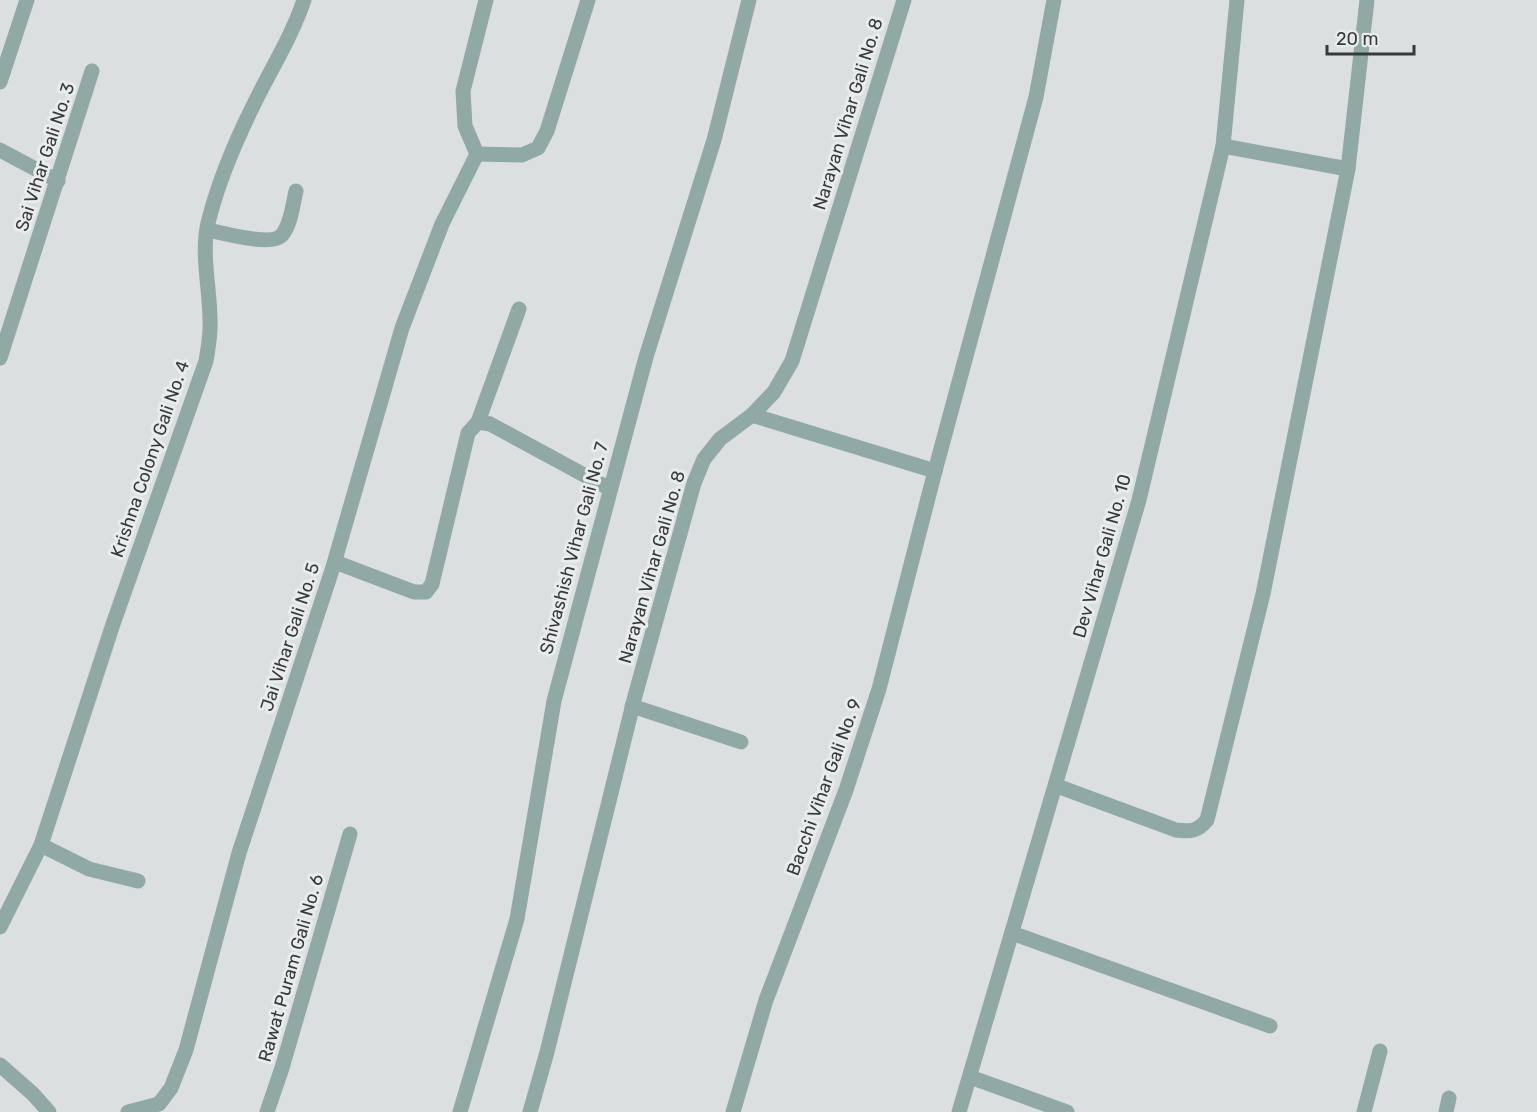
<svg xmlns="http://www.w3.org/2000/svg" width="1537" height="1112" font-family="Rubik,sans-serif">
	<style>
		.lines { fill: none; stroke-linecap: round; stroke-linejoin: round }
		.minor { stroke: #90a9a4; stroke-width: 15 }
		.labels { text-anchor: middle; stroke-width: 6; stroke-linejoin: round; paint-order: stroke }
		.street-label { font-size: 18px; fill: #383a3a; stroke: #e8eced }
	</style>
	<rect width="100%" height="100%" fill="#dbdfe0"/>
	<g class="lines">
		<g class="minor">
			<polyline points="0,82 27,0"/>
			<polyline points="0,150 58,181"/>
			<polyline points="477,154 522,155 538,148 547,131 588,0"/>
			<polyline points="477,154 465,126 463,91 486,0"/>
			<polyline points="1348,169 1367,0"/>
			<path d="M 208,230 C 223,233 270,246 281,236 C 291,226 293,203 296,191"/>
			<polyline points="0,358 92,71"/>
			<polyline points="752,415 935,471 1036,97 1054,0"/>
			<polyline points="478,422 519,309"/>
			<polyline points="335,562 414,592 426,592 432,584 468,433 478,422 490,424 610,489"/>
			<polyline points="632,706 741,742"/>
			<path d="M 1057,786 L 1176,830 C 1191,832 1198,831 1207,820 L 1263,594 L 1348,169 L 1223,146"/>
			<polyline points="41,845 89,869 138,881"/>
			<path d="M 0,927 L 41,845 L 113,624 L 206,361 C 208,348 211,334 210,320 C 210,287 200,252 209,219 C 219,180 236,140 254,104 C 271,69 292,36 304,0"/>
			<polyline points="1012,933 1270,1026"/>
			<polyline points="0,1065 33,1094 49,1112"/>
			<polyline points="970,1077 1067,1112"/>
			<polyline points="128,1112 159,1104 171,1088 186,1050 239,853 333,567 402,328 442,224 477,154"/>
			<polyline points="267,1112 282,1068 350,834"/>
			<polyline points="460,1112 517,919 554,701 646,357 714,140 749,0"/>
			<polyline points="530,1112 547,1052 635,696 694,483 704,459 720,439 752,415 774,392 792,361 904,0"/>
			<polyline points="733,1112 766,1000 846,790 879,689 935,471"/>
			<polyline points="959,1112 1139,500 1223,146 1237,0"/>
			<polyline points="1364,1112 1380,1051"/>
			<polyline points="1446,1112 1449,1098"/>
		</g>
	</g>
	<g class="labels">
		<g class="street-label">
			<text transform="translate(848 114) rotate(-73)" y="6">Narayan Vihar Gali No. 8</text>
			<text transform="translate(45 157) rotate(-72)" y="6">Sai Vihar Gali No. 3</text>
			<text transform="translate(150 459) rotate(-71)" y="6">Krishna Colony Gali No. 4</text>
			<text transform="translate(574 548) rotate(-75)" y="6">Shivashish Vihar Gali No. 7</text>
			<text transform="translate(1102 556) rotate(-74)" y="6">Dev Vihar Gali No. 10</text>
			<text transform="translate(652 567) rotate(-74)" y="6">Narayan Vihar Gali No. 8</text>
			<text transform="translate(290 637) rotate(-72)" y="6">Jai Vihar Gali No. 5</text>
			<text transform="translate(824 787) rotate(-70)" y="6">Bacchi Vihar Gali No. 9</text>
			<text transform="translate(291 968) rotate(-74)" y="6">Rawat Puram Gali No. 6</text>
		</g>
	</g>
	<path d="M1327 45v9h87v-9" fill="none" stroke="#383a3a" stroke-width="3"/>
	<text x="1336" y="45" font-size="18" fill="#383a3a" stroke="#e8eced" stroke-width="4.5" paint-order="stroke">20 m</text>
</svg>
